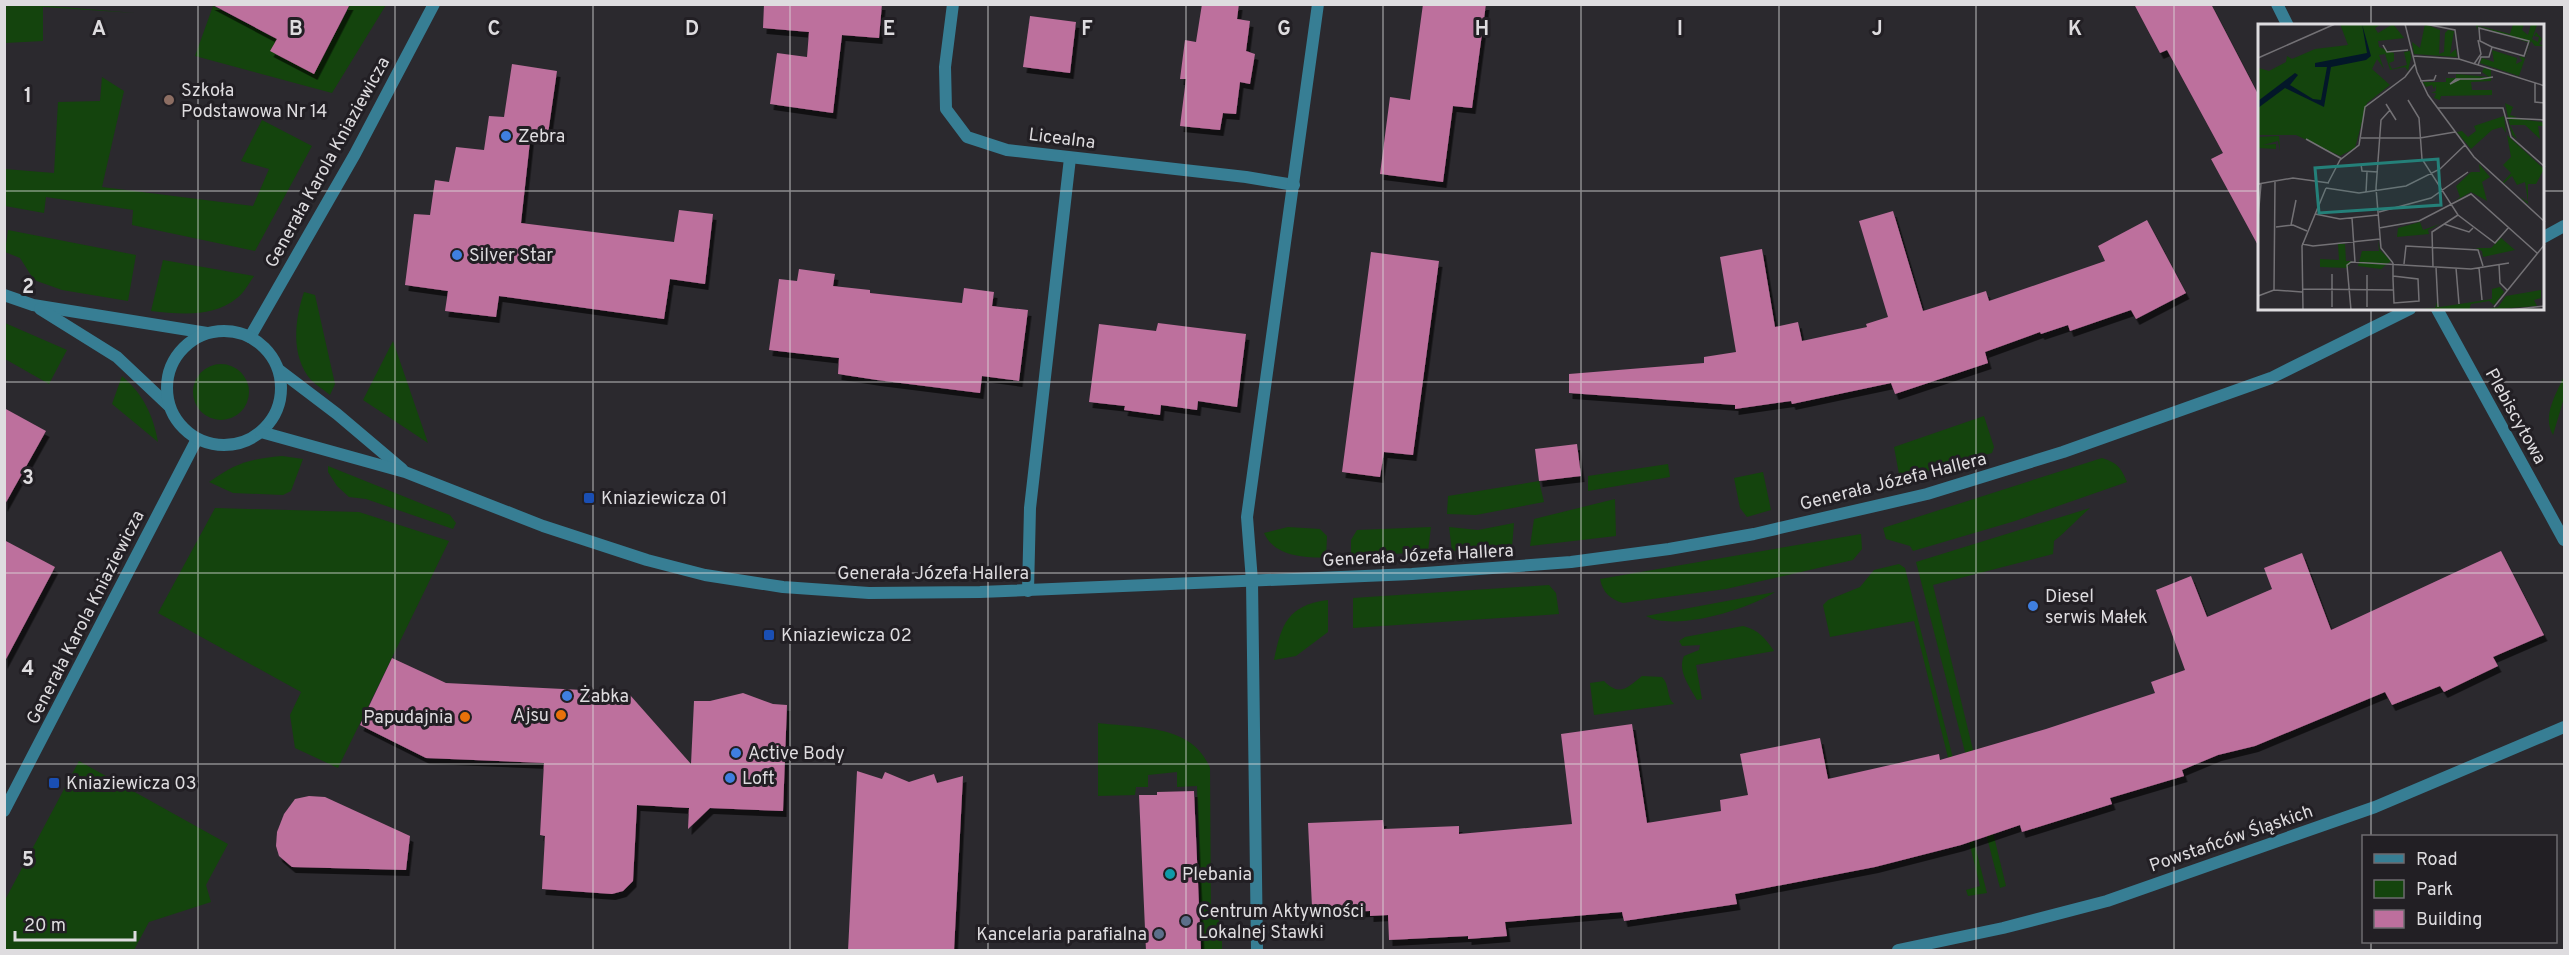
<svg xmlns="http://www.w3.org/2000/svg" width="2569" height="955" font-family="Overpass,sans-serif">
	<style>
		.green { fill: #14440d }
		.building { fill: #bd6f9d; filter: url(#shadow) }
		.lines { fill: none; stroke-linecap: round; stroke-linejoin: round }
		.minor { stroke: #377e94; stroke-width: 12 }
		.tertiary { stroke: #377e94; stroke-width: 12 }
		.grid { fill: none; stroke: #dedcdf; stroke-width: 1.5; stroke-opacity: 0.55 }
		.education-dot { fill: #8d6e63; stroke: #221f24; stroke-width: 2 }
		.shop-dot { fill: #3f7fe0; stroke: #221f24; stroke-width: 2 }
		.transit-dot { fill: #1a4fb4; stroke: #221f24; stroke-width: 2 }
		.food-dot { fill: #e8710a; stroke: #221f24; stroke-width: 2 }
		.culture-dot { fill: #0f9aa8; stroke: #221f24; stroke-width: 2 }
		.service-dot { fill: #5c6f8a; stroke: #221f24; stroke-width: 2 }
		.labels { text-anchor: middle; stroke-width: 6; stroke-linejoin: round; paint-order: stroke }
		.poi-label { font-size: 18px; fill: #dedcdf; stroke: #221f24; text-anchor: start }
		.street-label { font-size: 18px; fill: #dedcdf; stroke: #221f24 }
		.inset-road { fill: none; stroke: #737175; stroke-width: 1.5 }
		.view { fill: #248079; fill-opacity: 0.15; stroke: #248079; stroke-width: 3 }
		.inset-edge { fill: none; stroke: #dedcdf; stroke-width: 3 }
		.grid-label { font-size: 20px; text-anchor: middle; font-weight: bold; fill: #dedcdf; stroke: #221f24; stroke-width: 6; stroke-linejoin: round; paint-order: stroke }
	</style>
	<defs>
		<filter id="shadow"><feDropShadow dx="3.5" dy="6" stdDeviation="0" flood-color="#0009"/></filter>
	</defs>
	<rect width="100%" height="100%" fill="#2b292e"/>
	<g class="green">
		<polygon points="4,5 39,5 135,13 43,7 43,41 5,43"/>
		<polygon points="350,5 386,5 332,93 195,56 213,6 277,39 271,51 314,74"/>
		<polygon points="102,77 124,91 102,187 253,206 269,169 241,161 262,120 312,146 255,251 132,225 133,210 46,197 44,213 5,206 5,169 54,173 58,102 100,101"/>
		<polygon points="8,230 136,255 128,301 62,290 34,280 20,258 5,252"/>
		<path d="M 163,260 L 254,276 C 249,283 244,293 237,298 C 213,318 180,314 151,311 Z"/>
		<path d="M 304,292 L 315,295 L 335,384 L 330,395 C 324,390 316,385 311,380 C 290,355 295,319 304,292 Z"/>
		<polygon points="5,323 67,350 49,384 5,359"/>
		<polygon points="393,341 428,443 363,400"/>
		<circle cx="221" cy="392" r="28"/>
		<path d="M 122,376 C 143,394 153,415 158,442 L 112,404 Z"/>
		<path d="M 2564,376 L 2564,398 L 2553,435 C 2542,415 2556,395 2564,376 Z"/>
		<polygon points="1984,416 1994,447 1992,453 1906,477 1899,474 1894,447"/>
		<path d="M 282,456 L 303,459 L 291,491 L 283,495 L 233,493 L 209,482 C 236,463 249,459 282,456 Z"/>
		<path d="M 2102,458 C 2117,463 2121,467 2127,482 L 2015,521 L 1913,551 L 1910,546 L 1886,539 L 1883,528 Z"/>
		<polygon points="1668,464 1670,477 1588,491 1588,476"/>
		<polygon points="328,466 450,515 456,523 453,529 366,499 349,497 337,486 328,472"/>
		<polygon points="1763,472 1771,510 1747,517 1740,508 1734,478"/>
		<polygon points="1539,481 1544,502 1476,515 1447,514 1448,496"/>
		<polygon points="1615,499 1616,536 1530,546 1534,519"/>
		<polygon points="215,508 359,512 449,541 338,768 295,748 290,715 301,692 158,613"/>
		<path d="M 2090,508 C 2077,519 2067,531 2054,541 L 2053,554 L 1933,585 L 2006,886 L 2000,888 L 1916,562 Z"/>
		<polygon points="1514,523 1512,547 1452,551 1449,527 1478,530"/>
		<path d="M 1288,527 L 1320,529 L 1327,536 L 1326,558 C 1303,557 1275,557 1264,533 Z"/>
		<polygon points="1431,527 1428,551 1351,558 1351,540 1357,530"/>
		<path d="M 1861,534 L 1862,549 L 1853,560 L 1726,589 L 1623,603 C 1610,599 1603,593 1600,579 Z"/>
		<polygon points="1899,564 1905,568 1987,893 1968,896 1966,890 1980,886 1914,621 1830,637 1823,605 1828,600 1860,587 1874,570"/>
		<polygon points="1549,585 1556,593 1559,614 1353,628 1353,598"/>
		<path d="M 1775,592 C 1749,609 1675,632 1646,616 Z"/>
		<path d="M 1328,600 L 1328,632 L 1296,656 L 1274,660 C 1281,624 1288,605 1328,600 Z"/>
		<path d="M 1743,626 C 1759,630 1765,638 1774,651 L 1696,665 L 1702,699 L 1697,700 C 1690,687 1677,671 1684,656 L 1699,650 L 1700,645 L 1682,646 L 1679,641 L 1685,637 Z"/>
		<path d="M 1642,676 L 1662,677 C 1670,685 1666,697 1674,704 L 1594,715 L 1590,683 L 1604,681 C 1620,697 1627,688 1642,676 Z"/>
		<path d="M 1098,723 C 1137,728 1193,724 1210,768 L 1211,910 L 1222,925 L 1222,950 L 1202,950 L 1197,786 L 1177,787 L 1177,772 L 1148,775 L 1148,787 L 1136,787 L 1135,795 L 1098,796 Z"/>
		<polygon points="79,761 228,844 206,885 211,902 149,922 134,950 5,950 5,900"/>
	</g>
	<g class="building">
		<polygon points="211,4 350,4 314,74 270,51 277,39"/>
		<polygon points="764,4 882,4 879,38 842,35 833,113 770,104 777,53 807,57 809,32 763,28"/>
		<polygon points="1202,4 1239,4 1237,19 1250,21 1246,51 1255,54 1250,84 1240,82 1236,114 1223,113 1220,130 1180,126 1186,79 1180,79 1185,40 1196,42"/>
		<polygon points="1423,4 1486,4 1472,108 1453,106 1443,182 1380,174 1390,97 1410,100"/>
		<polygon points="2134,4 2211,4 2260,98 2260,249 2211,159 2223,153 2167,50 2160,53"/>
		<polygon points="1030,16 1076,22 1070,73 1023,67"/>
		<polygon points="512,64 557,71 548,134 531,132 521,223 674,242 679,210 713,214 705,284 670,279 664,319 499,296 496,317 445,311 448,291 405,285 414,214 430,215 435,180 449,182 456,147 484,150 489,116 504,117"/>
		<polygon points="1893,211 1923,311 1986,291 1989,301 2105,261 2098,246 2147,220 2186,293 2136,319 2131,310 2070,331 2068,325 2041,334 2040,332 1985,352 1988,363 1895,394 1891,383 1792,404 1791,401 1735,409 1735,405 1569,393 1569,374 1704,363 1704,357 1736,352 1720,257 1762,249 1775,327 1798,322 1802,341 1867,327 1866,324 1888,317 1859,221"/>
		<polygon points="1371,252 1439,261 1413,455 1384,452 1380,477 1342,472"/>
		<polygon points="799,269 835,274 833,286 870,290 870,293 962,303 964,288 994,292 992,306 1028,310 1019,381 982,376 980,393 877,380 838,374 839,358 769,350 779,279 797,281"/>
		<polygon points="1158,323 1246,334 1237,407 1198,401 1197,410 1161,405 1160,415 1124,410 1125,406 1089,402 1099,324 1156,331"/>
		<polygon points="4,408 46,431 4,506"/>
		<polygon points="1577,444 1581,476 1539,481 1535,449"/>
		<polygon points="4,540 55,567 4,663"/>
		<polygon points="2501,551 2544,635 2493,657 2498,666 2444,692 2440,686 2392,705 2385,692 2255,746 2218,755 2182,770 2184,776 2110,798 2112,804 2022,832 2020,825 1961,845 1875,867 1735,894 1737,904 1624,921 1622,912 1505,922 1507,936 1468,939 1468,936 1389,940 1388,915 1370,916 1370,911 1335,912 1334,906 1312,907 1308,823 1383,820 1384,829 1459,826 1459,834 1572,824 1561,734 1632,724 1647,823 1721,811 1720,800 1748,795 1740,754 1820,738 1828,779 1939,754 1940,760 2046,729 2155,693 2151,682 2185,670 2156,590 2191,576 2207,617 2272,589 2264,568 2302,553 2331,630"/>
		<polygon points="392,658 446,683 623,692 630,695 691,764 694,701 710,701 743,693 773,704 787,705 783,811 710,808 688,829 689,808 637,805 633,881 623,891 612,894 542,889 545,836 540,835 544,763 426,758 360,725"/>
		<polygon points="857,771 882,779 885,772 909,782 934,774 937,783 963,776 954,951 848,951"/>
		<polygon points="1194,791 1201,951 1146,951 1139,795 1157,795 1157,792"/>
		<polygon points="309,796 325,797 410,836 406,870 292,867 279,856 276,846 277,832 284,814 295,799"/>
	</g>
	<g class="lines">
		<g class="minor">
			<polyline points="953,4 945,67 946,109 967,137 1007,150 1246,177 1294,185"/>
			<polyline points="2277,4 2288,26"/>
			<polyline points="2437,309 2564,540"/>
			<polyline points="250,337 355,154 434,4"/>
			<polyline points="1028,591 1030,508 1070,158"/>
			<polyline points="4,811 197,439"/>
			<polyline points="1257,950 1252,581 1247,517 1318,4"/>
			<polyline points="1898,950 2003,928 2107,901 2375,807 2564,727"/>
		</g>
		<g class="tertiary">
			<polyline points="2544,237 2564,226"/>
			<polyline points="4,295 33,305 207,333"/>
			<polyline points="40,309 117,357 169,406"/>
			<circle cx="224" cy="388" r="57"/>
			<polyline points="279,370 337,414 402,469"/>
			<polyline points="261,432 405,472 543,526 647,560 705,575 783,587 869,593 980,592 1412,574 1571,562 1669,549 1754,534 1927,494 2063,452 2271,378 2410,309"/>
		</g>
	</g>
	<path class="grid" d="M 198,4 L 198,950M 395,4 L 395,950M 593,4 L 593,950M 790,4 L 790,950M 988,4 L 988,950M 1186,4 L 1186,950M 1383,4 L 1383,950M 1581,4 L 1581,950M 1779,4 L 1779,950M 1976,4 L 1976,950M 2174,4 L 2174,950M 2371,4 L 2371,26M 4,191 L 2260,191M 2544,191 L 2564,191M 2371,309 L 2371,836M 4,382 L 2564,382M 4,573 L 2564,573M 4,764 L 2564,764M 2371,942 L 2371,950"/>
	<circle class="education-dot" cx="169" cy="100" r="6"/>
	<g class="shop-dot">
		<circle cx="506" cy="136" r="6"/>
		<circle cx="457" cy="255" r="6"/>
		<circle cx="2033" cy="606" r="6"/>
		<circle cx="567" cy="696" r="6"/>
		<circle cx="736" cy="753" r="6"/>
		<circle cx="730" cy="778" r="6"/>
	</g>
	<g class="transit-dot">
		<rect x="583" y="492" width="12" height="12" rx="3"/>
		<rect x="763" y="629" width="12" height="12" rx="3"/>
		<rect x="48" y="777" width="12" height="12" rx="3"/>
	</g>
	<g class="food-dot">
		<circle cx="561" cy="715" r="6"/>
		<circle cx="465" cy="717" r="6"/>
	</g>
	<circle class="culture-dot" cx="1170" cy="874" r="6"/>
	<g class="service-dot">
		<circle cx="1186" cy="921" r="6"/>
		<circle cx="1159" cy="934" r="6"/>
	</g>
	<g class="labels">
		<g class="poi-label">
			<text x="181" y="96">Szkoła<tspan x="181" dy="21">Podstawowa Nr 14</tspan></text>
			<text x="518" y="142">Zebra</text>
			<text x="469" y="261">Silver Star</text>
			<text x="601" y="504">Kniaziewicza 01</text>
			<text x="2045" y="602">Diesel<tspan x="2045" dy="21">serwis Małek</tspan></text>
			<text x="781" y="641">Kniaziewicza 02</text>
			<text x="579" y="702">Żabka</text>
			<text x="549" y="721" text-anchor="end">Ajsu</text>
			<text x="453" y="723" text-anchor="end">Papudajnia</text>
			<text x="748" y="759">Active Body</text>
			<text x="742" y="784">Loft</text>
			<text x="66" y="789">Kniaziewicza 03</text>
			<text x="1182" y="880">Plebania</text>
			<text x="1198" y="917">Centrum Aktywności<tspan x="1198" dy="21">Lokalnej Stawki</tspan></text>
			<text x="1147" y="940" text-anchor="end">Kancelaria parafialna</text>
		</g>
		<g class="street-label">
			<text transform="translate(1062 138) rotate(7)" y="6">Licealna</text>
			<text transform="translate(327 162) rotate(-61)" y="6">Generała Karola Kniaziewicza</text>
			<text transform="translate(2516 416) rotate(61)" y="6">Plebiscytowa</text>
			<text transform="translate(1893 481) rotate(-14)" y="6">Generała Józefa Hallera</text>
			<text transform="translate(1418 555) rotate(-3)" y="6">Generała Józefa Hallera</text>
			<text x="933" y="579">Generała Józefa Hallera</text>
			<text transform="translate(85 617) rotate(-63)" y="6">Generała Karola Kniaziewicza</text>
			<text transform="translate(2231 838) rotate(-19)" y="6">Powstańców Śląskich</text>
		</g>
	</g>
	<g transform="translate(2258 24)">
		<rect width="286" height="286" fill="#2b292e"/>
		<path d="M 82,0 L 123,0 L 117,4 L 120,9 L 135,0 L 146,14 L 120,17 L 121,23 L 136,29 L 136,37 L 131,39 L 134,45 L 149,41 L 146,28 L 152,27 L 153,34 L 150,47 L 147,43 L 132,46 L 127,30 L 121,31 L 126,45 L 119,35 L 114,45 L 132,61 L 109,79 L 97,124 L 82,132 L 38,111 L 0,111 L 0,39 L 1,44 L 11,47 L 28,38 L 29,32 L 34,35 L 57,25 L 90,21 ZM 167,0 L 182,6 L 181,30 L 186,28 L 187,9 L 190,6 L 196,7 L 192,30 L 198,25 L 199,33 L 156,30 L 154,18 L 162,24 ZM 255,0 L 266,0 L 264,6 L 270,11 L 273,0 L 279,1 L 274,15 L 280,18 L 281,13 L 276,12 L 278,8 L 284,15 L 281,20 L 286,22 L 277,22 L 273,17 L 261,52 L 222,39 L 224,34 L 236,38 L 234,26 L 259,34 L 258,40 L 264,37 L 261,32 L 267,34 L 272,19 L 220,2 L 219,6 L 218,1 L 252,10 ZM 226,44 L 233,46 L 233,57 L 213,58 L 214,66 L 234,66 L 234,71 L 183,72 L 182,76 L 176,74 L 178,69 L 173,69 L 178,67 L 178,61 L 176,65 L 174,61 L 168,63 L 165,58 L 188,58 L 188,54 L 198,54 L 198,50 L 231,53 L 224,48 ZM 247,79 L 255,83 L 252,91 L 259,93 L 253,94 L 284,98 L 286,102 L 280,102 L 282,115 L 267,101 L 252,101 L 259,115 L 254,111 ZM 246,92 L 248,109 L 244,103 L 234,106 L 213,125 L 199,108 L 204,107 L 210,113 L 218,107 L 216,102 ZM 249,111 L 286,145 L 278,160 L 270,160 L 270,180 L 261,172 L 270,178 L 267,158 L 259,161 L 254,152 L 246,159 L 258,170 L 238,152 L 245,158 L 253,149 L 245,141 L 253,133 ZM 21,112 L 22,127 L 20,117 L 5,121 L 18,120 L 18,125 L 0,124 L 0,113 ZM 221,140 L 232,153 L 224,158 L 229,177 L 213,168 L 197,177 L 202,173 L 198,162 L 213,148 L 222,148 ZM 162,198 L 165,206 L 182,200 L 170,206 L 171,210 L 139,213 L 140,204 ZM 243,214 L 257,226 L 225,233 L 224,227 L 218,224 L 233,224 ZM 120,216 L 122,226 L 133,237 L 123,245 L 100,242 L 104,227 L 121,227 ZM 80,220 L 87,220 L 88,237 L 94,237 L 89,244 L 62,243 L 62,235 L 81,236 ZM 242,263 L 246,268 L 236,281 L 231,277 L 213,280 L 211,286 L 150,286 L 177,284 L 179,278 L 182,283 L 234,275 L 234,265 ZM 283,266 L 283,274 L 276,276 L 279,282 L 224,286 L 240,283 L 248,272 Z" fill="#14440d"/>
		<path d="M 104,0 L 113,32 L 108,36 L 73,43 L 66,83 L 27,64 L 0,84 L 0,77 L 37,49 L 40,51 L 32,61 L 55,75 L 63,76 L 69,43 L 57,43 L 57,39 L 109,29 Z" fill="#031729"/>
		<path class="inset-road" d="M 147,0 L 159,48 L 170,71 L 216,133 L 287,198M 167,0 L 197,6 L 201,35M 125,21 L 129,28 L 150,26M 155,32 L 201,35 L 287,62M 0,34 L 77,0M 216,40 L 223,30 L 220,16M 220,41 L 223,33 L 231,33 L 234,23 L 266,32 L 271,17 L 221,4 L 222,17 L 234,23M 190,49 L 223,49M 202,55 L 192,60 L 198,55 L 222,55 L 235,53M 162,57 L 176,56 L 178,51M 277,59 L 277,78 L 287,79M 150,76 L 161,94 L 164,135 L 200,191 L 237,219 L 251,203M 128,80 L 138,96M 180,84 L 245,84 L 253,113 L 287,143M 132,86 L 123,96 L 118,164 L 123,224 L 135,239M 248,94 L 287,96M 103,114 L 162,114 L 197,108M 48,115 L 84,135M 103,140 L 104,147 L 120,148M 70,159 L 82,136 L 101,121 L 107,83 L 147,53 L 157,40M 0,160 L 35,154 L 71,159M 68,164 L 101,169 L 148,162 L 182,145 L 207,121M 108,169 L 109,148M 121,188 L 173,174 L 210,148M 57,190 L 82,195 L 120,191M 0,194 L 3,160M 94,194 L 97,238M 186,200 L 211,208 L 215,204M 33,201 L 38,176M 18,203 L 35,201 L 49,207M 121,204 L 161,197 L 213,170 L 279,229M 44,220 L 55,222 L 122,215M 135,239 L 135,255 L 136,279 L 161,277 L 160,255 L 135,252M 146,240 L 148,222 L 220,226 L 225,242M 241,240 L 242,259 L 249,266M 175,243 L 174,208 L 200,191M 178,243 L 180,283M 198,244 L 201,280M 221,244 L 224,276M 44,265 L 135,266M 16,266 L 17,157M 0,272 L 16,266 L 44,268M 74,283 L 74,250M 109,283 L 109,251M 236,283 L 287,220M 45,286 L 44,222 L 68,164M 93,286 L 89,241 L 93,238 L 213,245 L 251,239M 251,286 L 287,282"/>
		<path class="view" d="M 180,135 L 183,181 L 61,189 L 57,144 Z"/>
		<rect width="286" height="286" class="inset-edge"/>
	</g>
	<g class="grid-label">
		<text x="99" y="35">A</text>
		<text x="296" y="35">B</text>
		<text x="494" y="35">C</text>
		<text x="692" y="35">D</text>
		<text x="889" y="35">E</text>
		<text x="1087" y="35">F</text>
		<text x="1284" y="35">G</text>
		<text x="1482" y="35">H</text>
		<text x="1680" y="35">I</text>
		<text x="1877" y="35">J</text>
		<text x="2075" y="35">K</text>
		<text x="28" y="102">1</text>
		<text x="28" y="293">2</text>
		<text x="28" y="484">3</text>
		<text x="28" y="675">4</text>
		<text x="28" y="866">5</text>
	</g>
	<rect width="2569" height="955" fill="none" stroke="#dedcdf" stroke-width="12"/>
	<rect x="2362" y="835" width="195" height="108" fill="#221f24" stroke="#6d6b6f" stroke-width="1.5"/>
	<rect x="2374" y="854" width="30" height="9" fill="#377e94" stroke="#6d6b6f" stroke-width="1.5"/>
	<text x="2416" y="865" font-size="18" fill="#dedcdf">Road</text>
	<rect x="2374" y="880" width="30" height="18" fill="#14440d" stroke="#6d6b6f" stroke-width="1.5"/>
	<text x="2416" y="895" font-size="18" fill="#dedcdf">Park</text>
	<rect x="2374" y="910" width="30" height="18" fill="#bd6f9d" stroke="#6d6b6f" stroke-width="1.5"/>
	<text x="2416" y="925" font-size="18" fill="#dedcdf">Building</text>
	<path d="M15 931v9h120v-9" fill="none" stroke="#dedcdf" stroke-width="3"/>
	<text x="24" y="931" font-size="18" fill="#dedcdf" stroke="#221f24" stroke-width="4.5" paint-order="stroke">20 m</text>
</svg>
